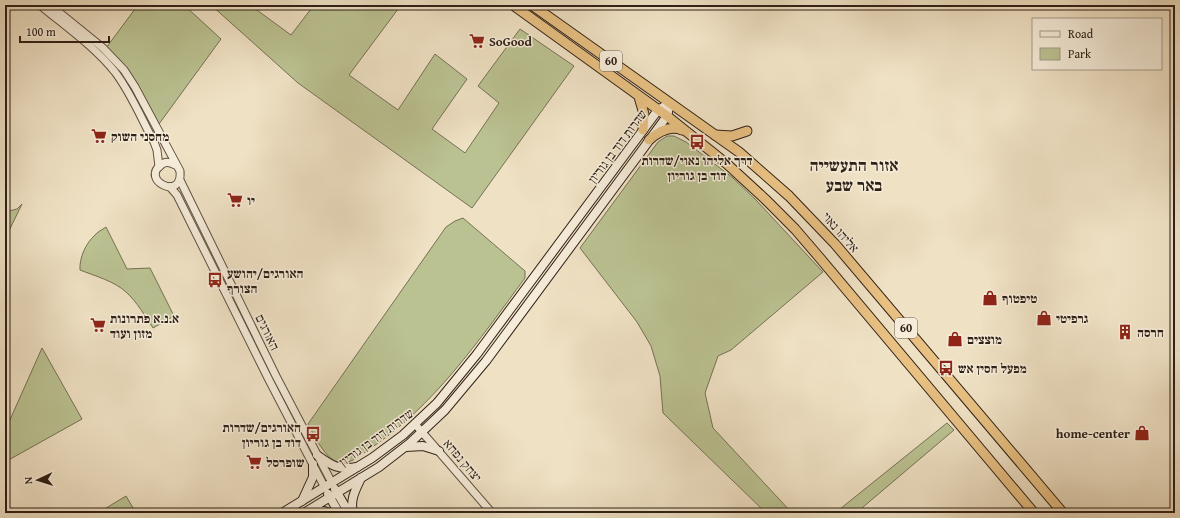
<svg xmlns="http://www.w3.org/2000/svg" width="1180" height="518" font-family="'Gentium Book Plus','Frank Ruhl Libre',serif">
	<style>
		.green { fill: #bbc292; stroke: #757154 }
		.lines { fill: none; stroke-linecap: round; stroke-linejoin: round }
		.tertiary-casing { stroke: #5f5042; stroke-width: 9 }
		.secondary-casing { stroke: #2f2017; stroke-width: 10 }
		.trunk-casing { stroke: #2f2017; stroke-width: 11 }
		.tertiary { stroke: #f5ecd9; stroke-width: 7 }
		.secondary { stroke: #f5ecd9; stroke-width: 8 }
		.trunk { stroke: #e8c082; stroke-width: 9 }
		.rail { stroke: #2f2017; stroke-width: 2; stroke-dasharray: 7 7; stroke-linecap: butt }
		.labels { text-anchor: middle; stroke-width: 3; stroke-linejoin: round; paint-order: stroke }
		.shield { fill: #f5ecd9; stroke: #6a5d51; stroke-width: 1 }
		.shield-label { font-size: 12px; font-weight: bold; fill: #2f2017 }
		.poi-label { font-size: 13px; font-weight: bold; fill: #2f2017; stroke: #f5ecd9; text-anchor: start }
		.street-label { font-size: 13px; fill: #2f2017; stroke: #f5ecd9 }
		.district-label { font-size: 17px; font-weight: bold; fill: #2f2017; stroke: #f5ecd9 }
	</style>
	<rect width="100%" height="100%" fill="#efe1c4"/>
	<filter id="stains"><feTurbulence type="fractalNoise" baseFrequency=".005" numOctaves="4"/><feColorMatrix values="0 0 0 0 .2 0 0 0 0 .09 0 0 0 0 .02 0 0 0 .5 -.17"/></filter>
	<radialGradient id="worn" r=".72"><stop offset=".6" stop-color="#630" stop-opacity="0"/><stop offset="1" stop-color="#630" stop-opacity=".3"/></radialGradient>
	<g class="green">
		<path d="M 138,5 L 184,5 L 221,39 L 159,124 C 145,98 131,66 106,48 Z"/>
		<polygon points="211,5 250,5 291,35 314,5 401,5 349,75 398,110 435,54 467,79 432,129 465,153 499,103 478,86 520,29 574,66 472,208 298,83"/>
		<polygon points="667,136 674,136 686,142 733,178 756,200 823,272 731,350 718,356 705,393 713,428 792,513 766,513 663,413 660,376 651,346 637,322 580,248 658,142"/>
		<polygon points="22,204 5,239 5,212 17,209"/>
		<path d="M 463,218 L 525,271 L 525,278 C 479,340 434,407 368,450 C 358,457 347,467 335,461 C 324,456 314,435 308,424 L 446,227 L 455,221 Z"/>
		<path d="M 106,227 L 127,269 L 150,268 L 174,316 L 153,328 C 145,316 137,302 126,292 C 114,281 95,276 80,270 C 79,258 86,243 95,235 C 97,232 102,230 106,227 Z"/>
		<polygon points="42,348 82,419 5,462 5,431"/>
		<polygon points="947,423 954,430 856,513 835,513"/>
		<polygon points="126,496 136,513 98,513"/>
	</g>
	<g class="lines">
		<defs>
			<g id="tertiary">
				<path d="M 40,5 C 65,26 94,46 115,72 C 131,93 141,118 154,142 L 157,150 L 159,167"/>
				<path d="M 50,5 L 103,48 L 124,70 L 135,87 L 180,171 C 183,202 140,180 161,165 C 165,161 170,162 175,165"/>
				<polyline points="180,180 276,376 332,483"/>
				<polyline points="170,187 177,195 268,378 325,488"/>
				<polyline points="415,424 492,513"/>
			</g>
			<g id="secondary">
				<polyline points="406,447 423,446 439,451"/>
				<path d="M 317,455 C 332,466 338,470 357,467"/>
				<polyline points="335,489 349,513"/>
				<polyline points="328,494 339,513"/>
				<polyline points="302,501 313,477 313,464"/>
				<polyline points="310,511 324,511 330,513"/>
				<polyline points="282,513 372,458 403,435 437,403 477,354 658,110 670,103"/>
				<polyline points="304,513 379,467 410,443 445,410 486,361 637,157 667,116 670,103"/>
				<path d="M 353,513 C 350,499 355,491 361,478"/>
			</g>
			<g id="trunk">
				<polyline points="513,5 667,116 727,164 765,199 795,229 819,257 1034,513"/>
				<polyline points="532,5 739,152 789,196 835,244 1063,513"/>
				<polyline points="639,97 644,114 643,130"/>
				<polyline points="715,135 732,136 747,131"/>
				<path d="M 649,140 C 658,132 670,125 682,130"/>
			</g>
		</defs>
		<use href="#tertiary" class="tertiary-casing"/>
		<use href="#secondary" class="secondary-casing"/>
		<use href="#trunk" class="trunk-casing"/>
		<use href="#tertiary" class="tertiary"/>
		<use href="#secondary" class="secondary"/>
		<use href="#trunk" class="trunk"/>
		<polyline class="rail" points="5,19 12,5"/>
	</g>
	<defs>
		<symbol id="supermarket-bare" viewBox="-9 -9 18 18"><path d="M-6-5.5h2.5l.6 2H6L4.5 2H-2.5L-4.4-4H-6ZM-1.5 3.2a1.3 1.3 0 1 0 .1 0ZM3 3.2a1.3 1.3 0 1 0 .1 0Z" fill="#8f2418" stroke="#f5ecd9" stroke-width="2.5" paint-order="stroke"/></symbol>
		<symbol id="bus-bare" viewBox="-9 -9 18 18"><path d="M-5-6H5V4H4V6H2V4H-2V6H-4V4H-5ZM-3.5-4V0h7V-4ZM-3.5 1.2v1.5H-2V1.2ZM2 1.2v1.5H3.5V1.2Z" fill="#8f2418" stroke="#f5ecd9" stroke-width="2.5" paint-order="stroke"/></symbol>
		<symbol id="shop-bare" viewBox="-9 -9 18 18"><path d="M-5-2.5h2.3a2.7 3.5 0 0 1 5.4 0H5L5.5 6h-11ZM-1.5-2.5h3a1.5 2.3 0 0 0-3 0Z" fill="#8f2418" stroke="#f5ecd9" stroke-width="2.5" paint-order="stroke"/></symbol>
		<symbol id="building-bare" viewBox="-9 -9 18 18"><path d="M-4-6H4V6H1V3H-1V6H-4ZM-2.5-4.3h1.7v1.8h-1.7ZM.8-4.3h1.7v1.8H.8ZM-2.5-1h1.7V.8h-1.7ZM.8-1h1.7V.8H.8Z" fill="#8f2418" stroke="#f5ecd9" stroke-width="2.5" paint-order="stroke"/></symbol>
	</defs>
	<g fill-rule="evenodd">
		<use href="#supermarket-bare" x="466" y="30" width="22" height="22"/>
		<use href="#supermarket-bare" x="88" y="125" width="22" height="22"/>
		<use href="#bus-bare" x="686" y="131" width="22" height="22"/>
		<use href="#supermarket-bare" x="224" y="189" width="22" height="22"/>
		<use href="#bus-bare" x="204" y="269" width="22" height="22"/>
		<use href="#shop-bare" x="979" y="287" width="22" height="22"/>
		<use href="#shop-bare" x="1033" y="307" width="22" height="22"/>
		<use href="#supermarket-bare" x="87" y="314" width="22" height="22"/>
		<use href="#building-bare" x="1114" y="321" width="22" height="22"/>
		<use href="#shop-bare" x="944" y="328" width="22" height="22"/>
		<use href="#bus-bare" x="935" y="357" width="22" height="22"/>
		<use href="#shop-bare" x="1131" y="422" width="22" height="22"/>
		<use href="#bus-bare" x="302" y="423" width="22" height="22"/>
		<use href="#supermarket-bare" x="243" y="451" width="22" height="22"/>
	</g>
	<g class="labels">
		<g class="shield">
			<rect x="600" y="51" width="22" height="20" rx="3"/>
			<rect x="895" y="318" width="22" height="20" rx="3"/>
		</g>
		<g class="shield-label">
			<text x="611" y="65">60</text>
			<text x="906" y="332">60</text>
		</g>
		<g class="poi-label">
			<text x="489" y="46">SoGood</text>
			<text x="111" y="141">מחסני השוק</text>
			<text x="697" y="165" text-anchor="middle">דרך אליהו נאוי/שדרות<tspan x="697" dy="15">דוד בן גוריון</tspan></text>
			<text x="247" y="205">יו</text>
			<text x="227" y="278">האורגים/יהושע<tspan x="227" dy="15">הצורף</tspan></text>
			<text x="1002" y="303">טיפטוף</text>
			<text x="110" y="323">א.נ.א פתרונות<tspan x="110" dy="15">מזון ועוד</tspan></text>
			<text x="1056" y="323">גרפיטי</text>
			<text x="1137" y="337">חרסה</text>
			<text x="967" y="344">מוצצים</text>
			<text x="958" y="373">מפעל חסין אש</text>
			<text x="301" y="432" text-anchor="end">האורגים/שדרות<tspan x="301" dy="15">דוד בן גוריון</tspan></text>
			<text x="1130" y="438" text-anchor="end">home-center</text>
			<text x="266" y="467">שופרסל</text>
		</g>
		<g class="street-label">
			<text transform="translate(617 146) rotate(-53)" y="5">שדרות דוד בן גוריון</text>
			<text transform="translate(841 232) rotate(49)" y="5">אליהו נאוי</text>
			<text transform="translate(268 332) rotate(64)" y="5">האורגים</text>
			<text transform="translate(376 437) rotate(-36)" y="5">שדרות דוד בן גוריון</text>
			<text transform="translate(463 460) rotate(50)" y="5">יצחק נפחא</text>
		</g>
		<g class="district-label">
			<text x="854" y="171">אזור התעשייה<tspan x="854" dy="20">באר שבע</tspan></text>
		</g>
	</g>
	<rect width="1180" height="518" fill="none" stroke="#efe1c4" stroke-width="20"/>
	<rect x="6" y="6" width="1168" height="506" fill="none" stroke="#2f2017" stroke-width="2"/>
	<rect x="10" y="10" width="1160" height="498" fill="none" stroke="#2f2017"/>
	<rect x="1032" y="18" width="130" height="52" fill="#f5ecd9" stroke="#a69a8b"/>
	<rect x="1040" y="31" width="20" height="6" fill="#f5ecd9" stroke="#a69a8b"/>
	<text x="1068" y="38" font-size="12" fill="#2f2017">Road</text>
	<rect x="1040" y="48" width="20" height="12" fill="#bbc292" stroke="#a69a8b"/>
	<text x="1068" y="58" font-size="12" fill="#2f2017">Park</text>
	<g transform="translate(38 480) rotate(266)" stroke="#f5ecd9" stroke-width="3" paint-order="stroke">
	<path d="M0-3L7 15L0 10L-7 15Z" fill="#2f2017"/>
	<text y="-6" font-size="11" font-weight="bold" text-anchor="middle" fill="#2f2017">N</text>
	</g>
	<path d="M20 36v6h89v-6" fill="none" stroke="#2f2017" stroke-width="2"/>
	<text x="26" y="36" font-size="12" fill="#2f2017" stroke="#f5ecd9" stroke-width="3" paint-order="stroke">100 m</text>
	<rect width="100%" height="100%" filter="url(#stains)"/>
	<rect width="100%" height="100%" fill="url(#worn)"/>
</svg>
